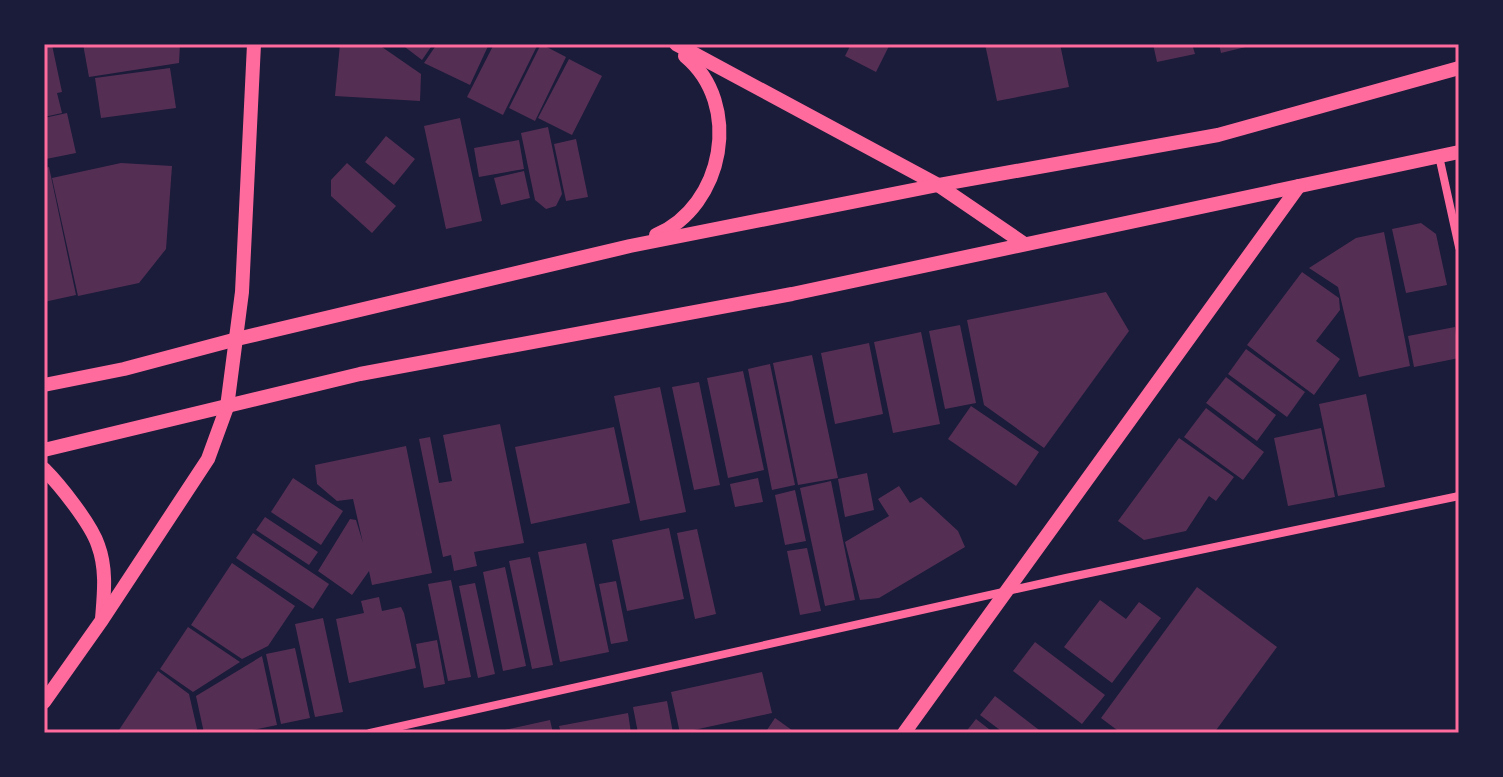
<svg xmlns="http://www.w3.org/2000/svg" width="1503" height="777" font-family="Arial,sans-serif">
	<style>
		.building { fill: #542f53 }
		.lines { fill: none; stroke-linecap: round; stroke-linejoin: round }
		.minor { stroke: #ff6b9d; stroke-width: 8 }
		.tertiary { stroke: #ff6b9d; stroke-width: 14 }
		.neatline { fill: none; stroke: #ff6b9d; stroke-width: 3 }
	</style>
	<rect width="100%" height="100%" fill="#1b1b3a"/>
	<g class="building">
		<polygon points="83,44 180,44 179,63 89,77"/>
		<polygon points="340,44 382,47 421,74 420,101 335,96"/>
		<polygon points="401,44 433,44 422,60"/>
		<polygon points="437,44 489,44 470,85 424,63"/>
		<polygon points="494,44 538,44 503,115 467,97"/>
		<polygon points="541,44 566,57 535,121 509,108"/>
		<polygon points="851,44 890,44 876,72 845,56"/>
		<polygon points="985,44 1060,44 1069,87 997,101"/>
		<polygon points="1153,44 1192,44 1195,54 1157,62"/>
		<polygon points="1219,44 1254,44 1254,45 1221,53"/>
		<polygon points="52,45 62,92 57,93 62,113 44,117 44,47"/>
		<polygon points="569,59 602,76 572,135 538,118"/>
		<polygon points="170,68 176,108 101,118 95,78"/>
		<polygon points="67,113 76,153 46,159 44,118"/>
		<polygon points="460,118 482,221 446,229 424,126"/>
		<polygon points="548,127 562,194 556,206 546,209 535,200 521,133"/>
		<polygon points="386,136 415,159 394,185 365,162"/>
		<polygon points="576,139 588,197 566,201 554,144"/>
		<polygon points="519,140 524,169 479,177 474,148"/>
		<polygon points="121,163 172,166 166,249 139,283 78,296 52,178"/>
		<polygon points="347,163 396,206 372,233 331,196 331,180"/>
		<polygon points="49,167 76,295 44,302 44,168"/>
		<polygon points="524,171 530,198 501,205 494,178"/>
		<polygon points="1421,223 1436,234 1447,285 1406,293 1392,229"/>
		<polygon points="1384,232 1410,366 1359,377 1338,287 1309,268 1356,238"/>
		<polygon points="1302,272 1339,298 1340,310 1316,341 1340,359 1314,395 1247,345"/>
		<polygon points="1106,292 1129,331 1044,448 984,405 967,320"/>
		<polygon points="960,325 976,403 945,409 929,331"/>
		<polygon points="1455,327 1459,358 1414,367 1408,336"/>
		<polygon points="921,332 940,424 893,433 874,342"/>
		<polygon points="869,343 883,414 835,424 821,353"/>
		<polygon points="1246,349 1305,392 1287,417 1228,374"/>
		<polygon points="812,355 838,478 798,485 773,363"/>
		<polygon points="770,364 795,485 772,490 748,369"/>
		<polygon points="743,371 764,470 728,478 707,378"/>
		<polygon points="1226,377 1276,415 1257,441 1206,403"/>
		<polygon points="699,382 720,485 694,490 672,387"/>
		<polygon points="660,387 686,512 640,521 614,396"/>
		<polygon points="1366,394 1385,487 1338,496 1319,404"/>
		<polygon points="971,406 1039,452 1016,486 948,439"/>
		<polygon points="1206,408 1264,452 1243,480 1184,437"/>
		<polygon points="500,424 524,543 474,552 477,566 454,571 451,555 443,557 419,439 430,437 439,483 452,481 443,435"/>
		<polygon points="614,427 630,503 531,524 515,447"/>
		<polygon points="1321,428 1335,497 1288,506 1274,438"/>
		<polygon points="1179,438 1234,477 1216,501 1209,496 1186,531 1144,540 1118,521"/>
		<polygon points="406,446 432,573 372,585 369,571 352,595 318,571 350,519 356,520 363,543 353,499 337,501 317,484 315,465"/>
		<polygon points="867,473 874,510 845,517 838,479"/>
		<polygon points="293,478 343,511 321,545 271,512"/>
		<polygon points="758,478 763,502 735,507 730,484"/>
		<polygon points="831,481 855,600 825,606 800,488"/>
		<polygon points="899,486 910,503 921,497 958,531 965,547 879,598 860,600 845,542 889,516 878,499"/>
		<polygon points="795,490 806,541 785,545 775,495"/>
		<polygon points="265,517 318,552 309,565 256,530"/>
		<polygon points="669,528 684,599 627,611 612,540"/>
		<polygon points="697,529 716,614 695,619 677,533"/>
		<polygon points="253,533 329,584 313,609 236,558"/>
		<polygon points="586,543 609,652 560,662 538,552"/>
		<polygon points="807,548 821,611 800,615 787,551"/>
		<polygon points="530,557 553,665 532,669 509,561"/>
		<polygon points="232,563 295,606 268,646 242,659 191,625"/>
		<polygon points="505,567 526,666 503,671 483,572"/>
		<polygon points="451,580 471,677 448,681 428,584"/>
		<polygon points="616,581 628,641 611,644 599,584"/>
		<polygon points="475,583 495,674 478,678 459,586"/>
		<polygon points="1197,587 1277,647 1214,733 1121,733 1101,718"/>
		<polygon points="379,597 382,611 401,607 404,613 416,668 349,683 336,619 364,613 361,601"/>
		<polygon points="1100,600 1126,619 1139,602 1161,618 1112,683 1064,647"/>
		<polygon points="323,618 343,712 315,717 295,624"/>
		<polygon points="188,627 240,662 193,692 160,669"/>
		<polygon points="437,640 445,684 424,688 416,644"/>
		<polygon points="1035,642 1105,695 1082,724 1013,671"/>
		<polygon points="295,648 310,718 281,724 266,654"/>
		<polygon points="262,656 277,725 238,733 204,733 196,696"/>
		<polygon points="158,671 189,694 198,733 117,733"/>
		<polygon points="762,672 772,713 680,733 671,692"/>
		<polygon points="995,696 1043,733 1004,733 980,715"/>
		<polygon points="667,701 673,733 638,733 633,707"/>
		<polygon points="628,713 631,733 561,733 559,726"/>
		<polygon points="775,718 796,733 765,733"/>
		<polygon points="976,719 994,733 965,733"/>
		<polygon points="550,720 553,733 495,733 495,732"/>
	</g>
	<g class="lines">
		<g class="minor">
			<polyline points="1439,156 1459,247"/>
			<polyline points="370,733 1066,578 1459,496"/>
		</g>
		<g class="tertiary">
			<polyline points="676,44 938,185 1023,243"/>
			<path d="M 656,235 C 724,206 743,104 685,56"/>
			<polyline points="44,385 124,369 237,339 630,246 938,185 1218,135 1459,68"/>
			<polyline points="44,450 360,374 792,294 1459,152"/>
			<path d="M 44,469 C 60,485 91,524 98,545 C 107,569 104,594 102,619"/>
			<polyline points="44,702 102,620 208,459 227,407 242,292 254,44"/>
			<polyline points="904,733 1299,186"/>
		</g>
	</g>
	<rect width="1503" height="777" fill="none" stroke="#1b1b3a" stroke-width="92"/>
	<rect x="46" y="46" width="1411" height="685" class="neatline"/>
</svg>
